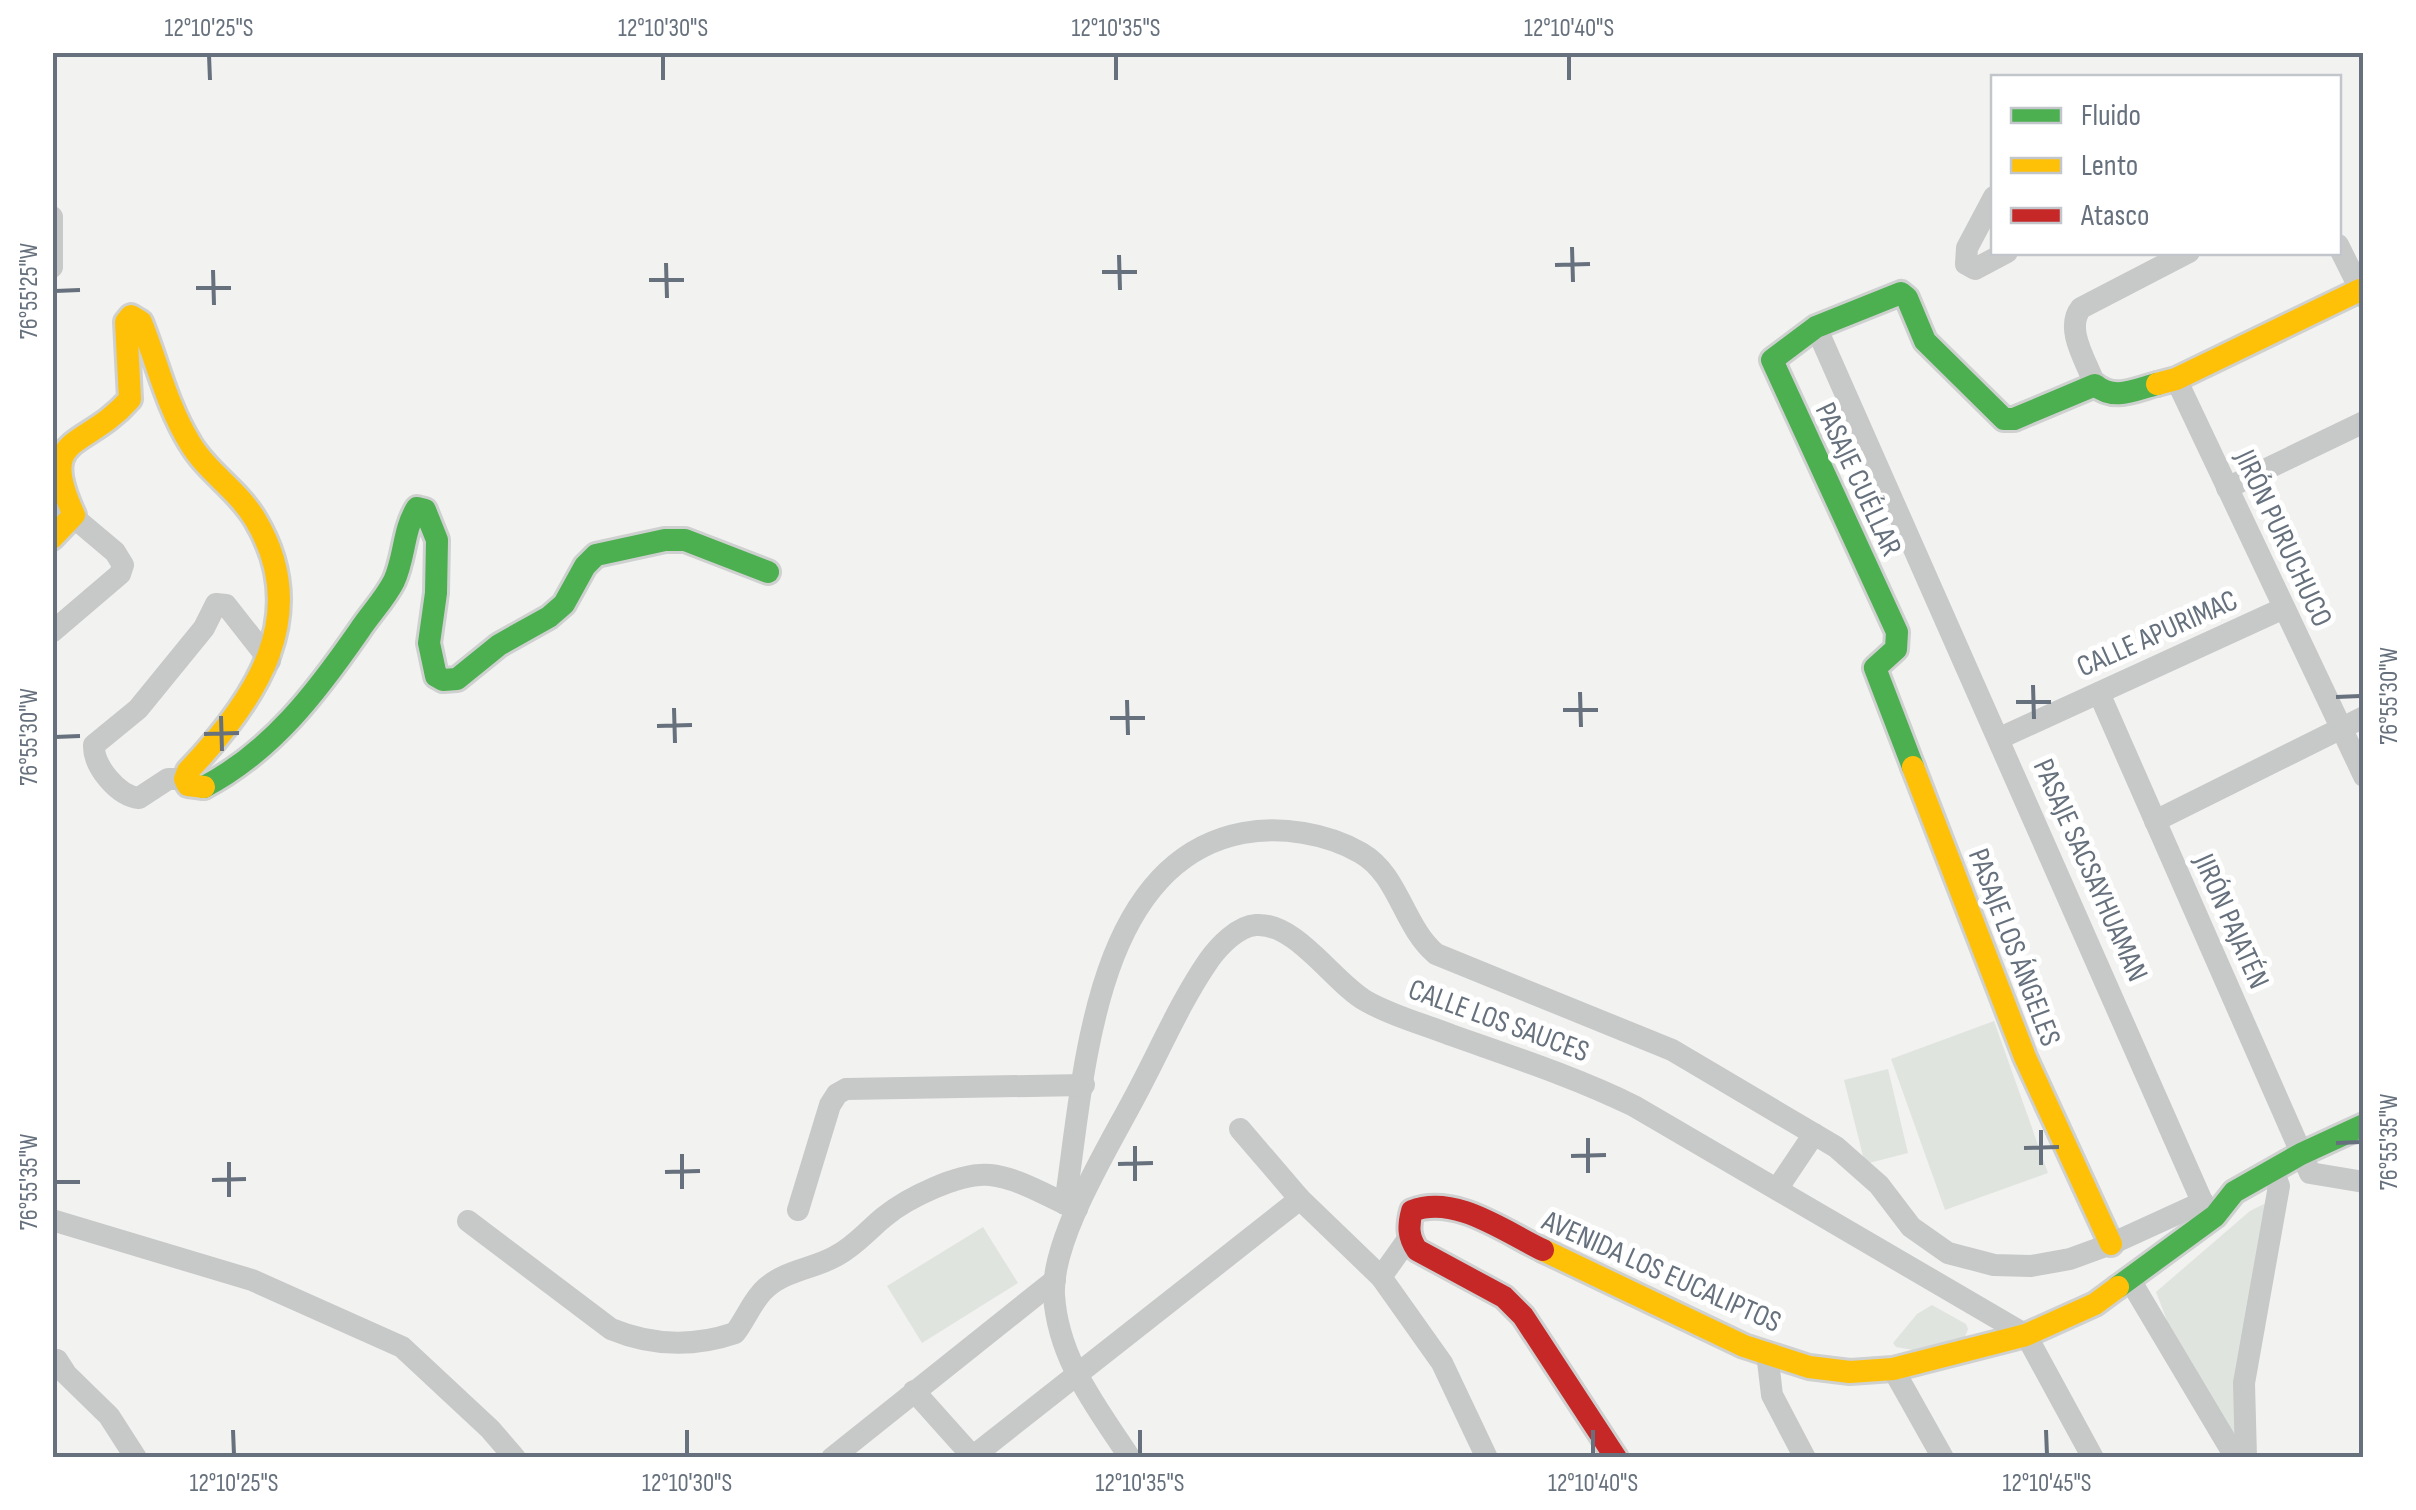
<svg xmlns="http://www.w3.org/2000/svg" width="2416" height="1510" font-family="'Sofia Sans Condensed',sans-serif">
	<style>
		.green { fill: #e0e4df }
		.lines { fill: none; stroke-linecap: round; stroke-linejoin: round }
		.fast-casing { stroke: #cfd0d0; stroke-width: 28 }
		.slow-casing { stroke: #cfd0d0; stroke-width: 28 }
		.jam-casing { stroke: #cfd0d0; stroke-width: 28 }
		.street { stroke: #c7c8c8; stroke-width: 22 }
		.fast { stroke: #4caf50; stroke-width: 22 }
		.slow { stroke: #ffc107; stroke-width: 22 }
		.jam { stroke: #c62828; stroke-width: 22 }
		.ticks { fill: none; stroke: #66717d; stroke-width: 4 }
		.labels { text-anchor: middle; stroke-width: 10; stroke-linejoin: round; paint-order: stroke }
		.street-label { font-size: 30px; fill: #66717d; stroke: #fff }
		.neatline { fill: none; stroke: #66717d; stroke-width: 4 }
		.ticks-label { font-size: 25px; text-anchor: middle; fill: #66717d }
	</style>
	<rect width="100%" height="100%" fill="#f2f2f1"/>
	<g class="green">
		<polygon points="1994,1021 2048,1173 1945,1210 1891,1059"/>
		<polygon points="1888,1069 1908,1153 1865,1164 1844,1080"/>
		<polygon points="2264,1204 2268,1206 2236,1438 2176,1344 2156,1292 2250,1211"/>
		<polygon points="983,1227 1018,1283 922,1343 887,1286"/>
		<polygon points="1932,1305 1966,1324 1968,1329 1965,1337 1913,1350 1896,1347 1893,1343 1917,1314"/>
	</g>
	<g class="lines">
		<defs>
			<g id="fast">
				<path d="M 1913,767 L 1875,668 L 1896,649 L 1897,632 L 1772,360 L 1816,327 L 1901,293 L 1907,298 L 1925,341 L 2004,419 L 2014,419 L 2095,385 C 2114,401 2134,390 2157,384"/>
				<path d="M 204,787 C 272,751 316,693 359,631 C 370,614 385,599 394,581 C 405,557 403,530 417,508 L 425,510 L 437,540 L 436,593 L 429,643 L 436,676 L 443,680 L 457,679 L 499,645 L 549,617 L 564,604 L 585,566 L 596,555 L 665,540 L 685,540 L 768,572"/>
				<polyline points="2118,1287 2215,1216 2234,1192 2301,1154 2364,1125"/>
			</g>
			<g id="slow">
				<polyline points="2157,384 2176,379 2360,290"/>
				<path d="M 52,538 L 74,515 C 36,432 85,451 130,399 L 126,322 L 131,316 L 141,322 C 157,362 167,406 190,443 C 207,472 238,490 255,519 C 313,615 256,700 188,771 L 185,779 L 188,785 L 204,787"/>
				<polyline points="1913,767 2025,1057 2111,1244"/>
				<polyline points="1543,1250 1744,1346 1809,1367 1850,1372 1893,1369 2026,1335 2095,1304 2118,1287"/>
			</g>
			<path id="jam" d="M 1543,1250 C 1505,1232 1455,1194 1412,1211 C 1408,1226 1408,1237 1417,1250 L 1504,1297 L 1523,1316 L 1616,1458"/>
		</defs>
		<use href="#fast" class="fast-casing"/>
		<use href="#slow" class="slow-casing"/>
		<use href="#jam" class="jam-casing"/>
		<g class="street">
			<polyline points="1994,197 1967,248 1966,264 1975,269 2007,252"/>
			<polyline points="52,217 52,267"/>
			<polyline points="2338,245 2364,297"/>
			<polyline points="1816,327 2208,1215"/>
			<polyline points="2176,379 2364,776"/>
			<path d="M 2095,385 C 2087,362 2064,329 2081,308 L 2189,252"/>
			<polyline points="2227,488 2364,422"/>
			<polyline points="52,632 120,574 123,565 115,552 64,509"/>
			<polyline points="2099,693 2310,1173 2364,1182"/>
			<polyline points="2000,738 2284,608"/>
			<path d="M 185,779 L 168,779 L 139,798 C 118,796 93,766 94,745 L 138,709 L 204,628 L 216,604 L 226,605 L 270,661"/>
			<polyline points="2155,821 2364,717"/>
			<polyline points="1240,1129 1300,1199 1381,1277"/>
			<polyline points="1777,1189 1814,1134"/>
			<path d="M 1065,1204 C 1084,1082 1091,862 1243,833 C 1280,826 1327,833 1361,853 C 1399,875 1403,926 1436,954 L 1672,1050 L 1836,1147 L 1879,1185 L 1911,1227 L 1948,1253 L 1994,1265 L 2031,1266 L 2070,1259 L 2111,1244 L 2203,1202"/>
			<polyline points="798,1210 830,1105 837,1094 846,1089 1084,1085"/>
			<polyline points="52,1220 252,1280 402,1347 490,1429 515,1458"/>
			<path d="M 468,1221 L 611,1329 C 652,1346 694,1347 735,1333 C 746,1319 753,1299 766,1288 C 786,1270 813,1269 836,1256 C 855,1246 867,1231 884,1217 C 907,1198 960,1172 990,1175 C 1020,1178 1050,1198 1077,1209"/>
			<polyline points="1408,1239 1381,1277 1442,1363 1487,1458"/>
			<polyline points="2130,1280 2236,1458"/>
			<polyline points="1767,1353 1772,1395 1805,1458"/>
			<polyline points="57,1360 66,1374 109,1416 136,1458"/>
			<polyline points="1893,1369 1943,1458"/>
			<polyline points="914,1391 974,1458"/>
			<polyline points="832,1458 1055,1280"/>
			<polyline points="971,1458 1300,1199"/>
			<path d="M 1130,1458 C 1096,1406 1058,1359 1054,1295 C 1051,1237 1113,1140 1140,1087 C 1162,1045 1182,999 1209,960 C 1219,946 1238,926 1256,925 C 1296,922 1334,983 1366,1001 C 1392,1016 1423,1024 1451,1035 C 1513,1057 1575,1077 1634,1106 L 2026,1335 L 2093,1458"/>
			<polyline points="2246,1458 2244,1383 2279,1186 2273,1170"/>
		</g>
		<use href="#fast" class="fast"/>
		<use href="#slow" class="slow"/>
		<use href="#jam" class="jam"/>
	</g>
	<path class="ticks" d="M 209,55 L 210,80M 663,55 L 663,80M 1116,55 L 1116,80M 1569,55 L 1569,80M 1572,247 L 1573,282M 1119,255 L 1120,290M 666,263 L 667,298M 1555,265 L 1590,264M 213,270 L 214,305M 1102,272 L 1137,272M 649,280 L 684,280M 196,288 L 231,288M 55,291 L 80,290M 2033,685 L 2034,719M 1580,692 L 1581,727M 2336,697 L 2361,696M 1127,700 L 1128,735M 2016,702 L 2051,702M 674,708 L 675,743M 1563,710 L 1598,710M 221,716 L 222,751M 1110,718 L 1145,718M 657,726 L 692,725M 204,734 L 239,733M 55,737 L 80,736M 2041,1130 L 2041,1165M 1588,1138 L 1588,1173M 2336,1143 L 2361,1142M 1135,1146 L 1135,1181M 2024,1148 L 2059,1147M 682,1154 L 682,1189M 1571,1156 L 1606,1155M 229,1162 L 229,1197M 1118,1164 L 1153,1163M 665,1172 L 700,1171M 212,1180 L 246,1179M 55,1182 L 80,1182M 233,1430 L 234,1455M 687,1430 L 687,1455M 1140,1430 L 1140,1455M 1593,1430 L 1593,1455M 2046,1430 L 2047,1455"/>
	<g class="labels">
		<g class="street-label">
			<text transform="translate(1859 479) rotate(65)" y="10">PASAJE CUÉLLAR</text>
			<text transform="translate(2284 538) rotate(65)" y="10">JIRÓN PURUCHUCO</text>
			<text transform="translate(2157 633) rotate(-24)" y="10">CALLE APURIMAC</text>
			<text transform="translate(2091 870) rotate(66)" y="10">PASAJE SACSAYHUAMAN</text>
			<text transform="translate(2232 921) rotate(66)" y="10">JIRÓN PAJATÉN</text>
			<text transform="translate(2015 947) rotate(69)" y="10">PASAJE LOS ÁNGELES</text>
			<text transform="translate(1499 1020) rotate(20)" y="10">CALLE LOS SAUCES</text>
			<text transform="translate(1662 1271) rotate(24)" y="10">AVENIDA LOS EUCALIPTOS</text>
		</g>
	</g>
	<rect width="2416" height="1510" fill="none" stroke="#ffffff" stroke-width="110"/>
	<rect x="1991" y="75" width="350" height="180" fill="#ffffff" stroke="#c2c6cb" stroke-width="2.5"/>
	<rect x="2011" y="108" width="50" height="15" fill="#4caf50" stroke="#c2c6cb" stroke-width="2.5"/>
	<text x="2081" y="125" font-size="30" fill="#66717d">Fluido</text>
	<rect x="2011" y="158" width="50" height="15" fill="#ffc107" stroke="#c2c6cb" stroke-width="2.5"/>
	<text x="2081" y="175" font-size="30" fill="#66717d">Lento</text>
	<rect x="2011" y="208" width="50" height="15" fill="#c62828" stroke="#c2c6cb" stroke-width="2.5"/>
	<text x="2081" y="225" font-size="30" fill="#66717d">Atasco</text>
	<rect x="55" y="55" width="2306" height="1400" class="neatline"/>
	<g class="ticks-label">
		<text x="209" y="36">12°10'25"S</text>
		<text x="663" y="36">12°10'30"S</text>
		<text x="1116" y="36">12°10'35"S</text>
		<text x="1569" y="36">12°10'40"S</text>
		<text transform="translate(28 291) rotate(-90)" y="9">76°55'25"W</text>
		<text transform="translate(2388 696) rotate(-90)" y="9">76°55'30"W</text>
		<text transform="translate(28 737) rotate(-90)" y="9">76°55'30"W</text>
		<text transform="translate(2388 1142) rotate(-90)" y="9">76°55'35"W</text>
		<text transform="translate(28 1182) rotate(-90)" y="9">76°55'35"W</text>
		<text x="234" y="1491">12°10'25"S</text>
		<text x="687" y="1491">12°10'30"S</text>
		<text x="1140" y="1491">12°10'35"S</text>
		<text x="1593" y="1491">12°10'40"S</text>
		<text x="2047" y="1491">12°10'45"S</text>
	</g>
</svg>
